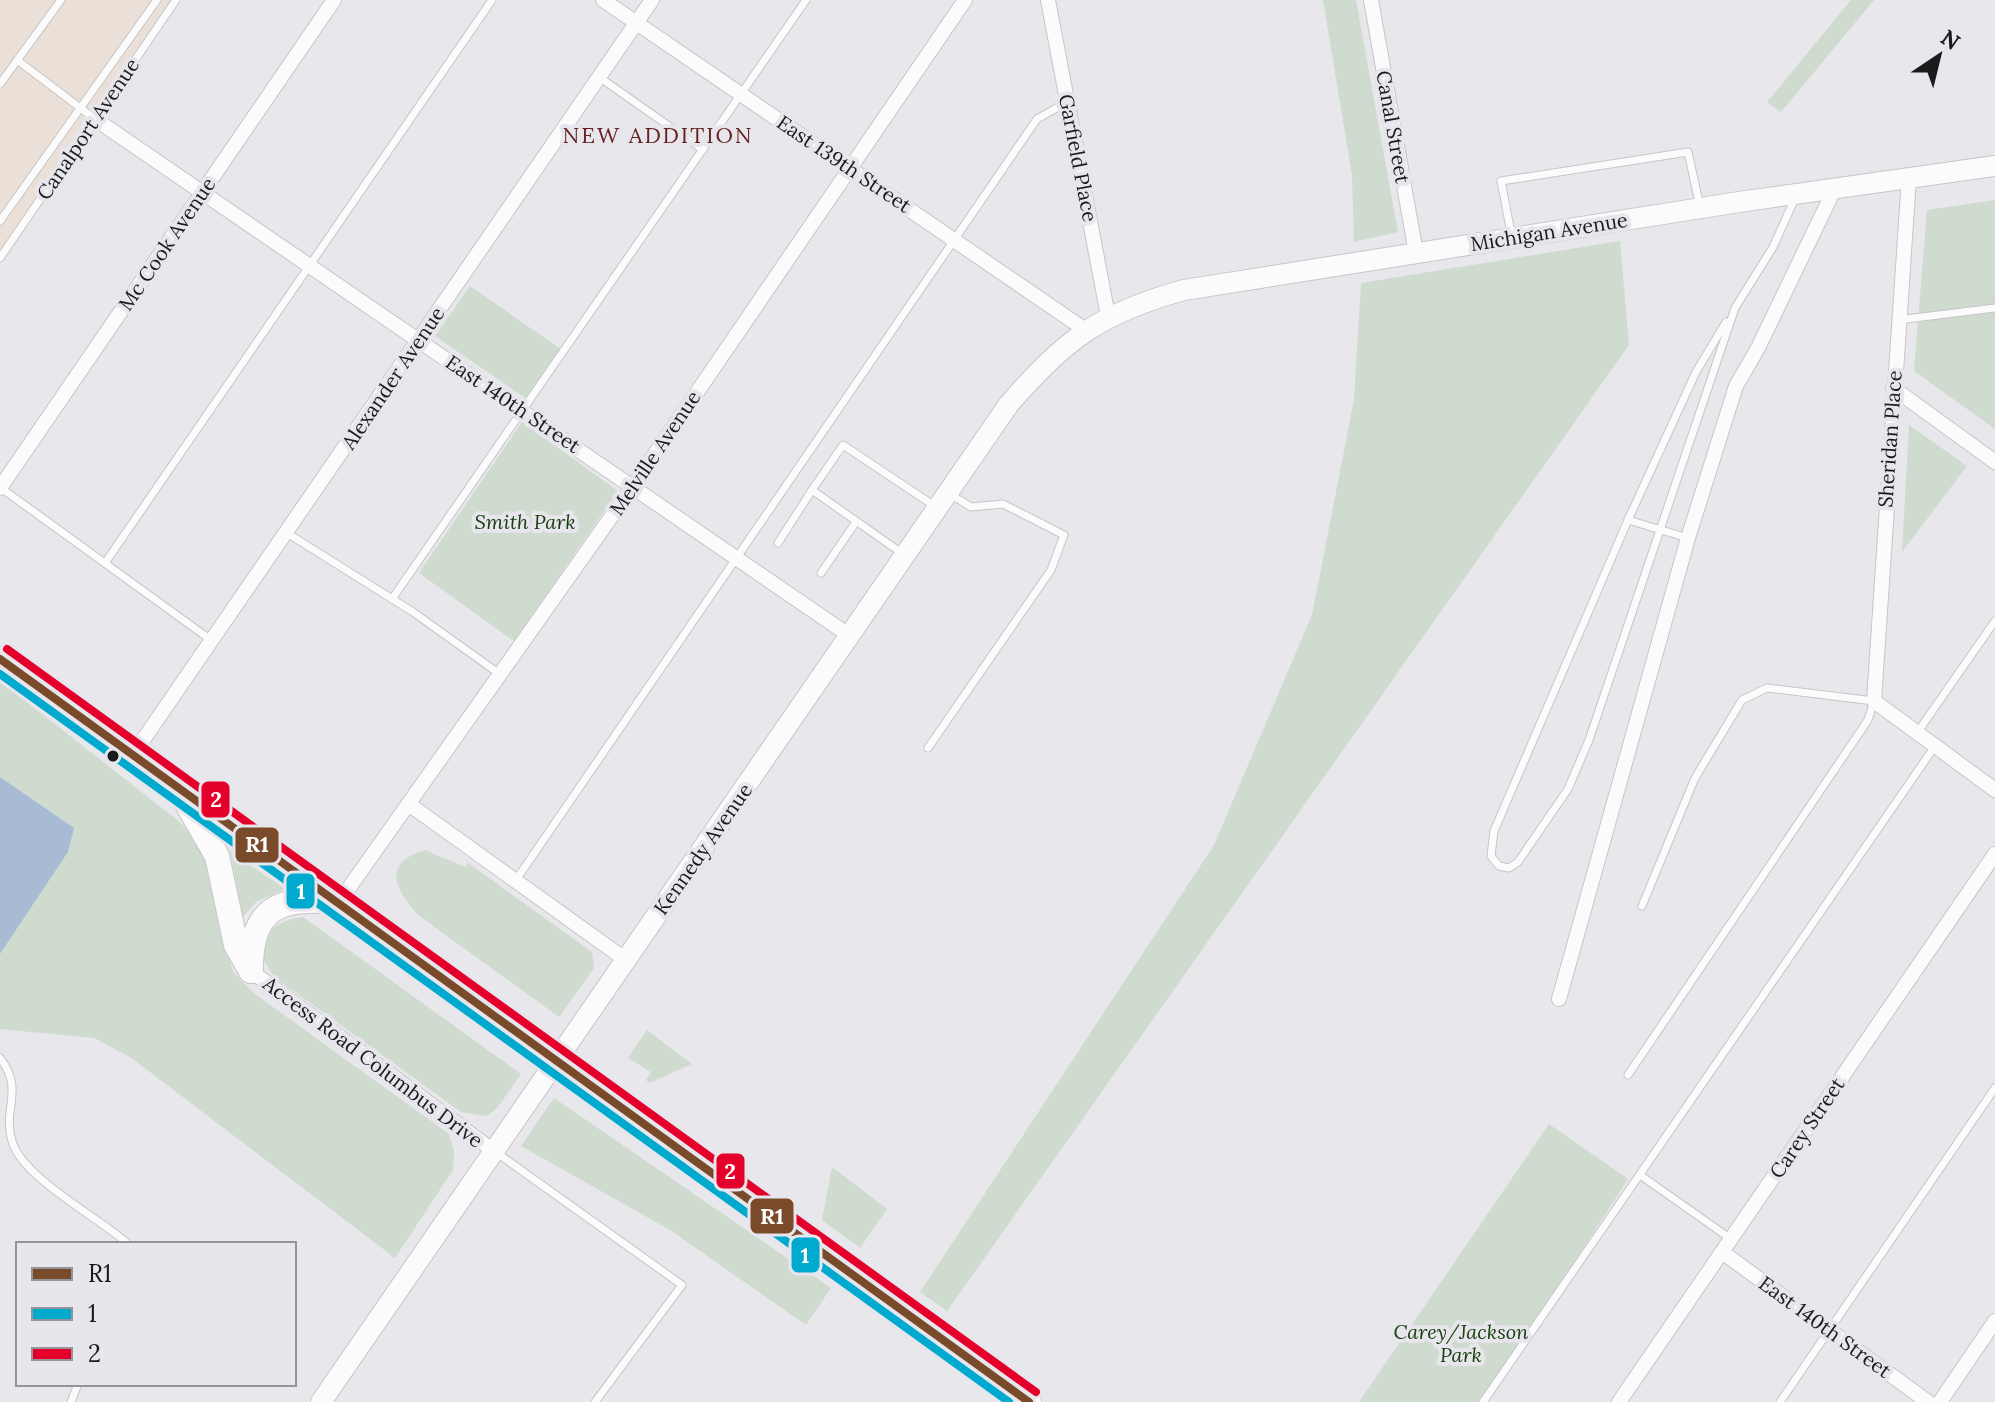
<svg xmlns="http://www.w3.org/2000/svg" width="1995" height="1402" font-family="Lora,serif">
	<style>
		.education { fill: #eae0d8 }
		.green { fill: #cfdbce }
		.water { fill: #a8bbd5 }
		.lines { fill: none; stroke-linecap: round; stroke-linejoin: round }
		.lane-casing { stroke: #c6c5c8; stroke-width: 9 }
		.street-casing { stroke: #c6c5c8; stroke-width: 16 }
		.secondary-casing { stroke: #c6c5c8; stroke-width: 22 }
		.primary-casing { stroke: #c6c5c8; stroke-width: 26 }
		.lane { stroke: #fcfbfc; stroke-width: 7 }
		.street { stroke: #fcfbfc; stroke-width: 14 }
		.secondary { stroke: #fcfbfc; stroke-width: 20 }
		.primary { stroke: #fcfbfc; stroke-width: 24 }
		.primary-bridge-casing { stroke: #c6c5c8; stroke-width: 26; stroke-linecap: butt }
		.primary-bridge { stroke: #fcfbfc; stroke-width: 24 }
		.bus-1-casing { stroke: #e7e6ec; stroke-width: 14 }
		.bus-2-casing { stroke: #e7e6ec; stroke-width: 14 }
		.bus-3-casing { stroke: #e7e6ec; stroke-width: 14 }
		.bus-1 { stroke: #7a4b2a; stroke-width: 8 }
		.bus-2 { stroke: #00a9ce; stroke-width: 8 }
		.bus-3 { stroke: #e4002b; stroke-width: 8 }
		.bus-dot { fill: #1b1b1d; stroke: #e7e6ec; stroke-width: 3 }
		.labels { text-anchor: middle; stroke-width: 8; stroke-linejoin: round; paint-order: stroke }
		.street-label { font-size: 20px; fill: #1b1b1d; stroke: #e7e6ec }
		.park-label { font-size: 20px; font-style: italic; fill: #19400f; stroke: #e7e6ec }
		.neighbourhood-label { font-size: 22px; letter-spacing: 2px; fill: #66211e; stroke: #e7e6ec }
		.line-badge { stroke: #e7e6ec; stroke-width: 3 }
		.badge-label { font-size: 22px; text-anchor: middle; font-weight: bold; fill: #fff }
	</style>
	<rect width="100%" height="100%" fill="#e8e7eb"/>
	<polygon class="education" points="0,0 176,0 0,258"/>
	<g class="green">
		<polygon points="1323,0 1356,0 1398,232 1354,242 1352,175"/>
		<polygon points="1851,0 1874,0 1781,112 1767,102"/>
		<polygon points="1995,200 1995,429 1914,371 1927,210"/>
		<polygon points="1620,241 1629,345 947,1311 920,1292 1214,845 1312,615 1354,400 1361,283"/>
		<polygon points="470,286 565,352 531,402 435,336"/>
		<polygon points="522,422 618,491 514,641 419,573"/>
		<polygon points="1909,425 1967,466 1902,552"/>
		<polygon points="0,681 181,823 204,849 233,972 255,994 449,1134 454,1152 453,1170 395,1258 130,1057 94,1038 0,1029 0,954 68,852 73,828 0,777"/>
		<path d="M 425,850 L 465,867 L 468,863 L 592,952 L 594,968 L 559,1017 L 418,915 C 394,888 382,863 425,850 Z"/>
		<polygon points="230,851 285,889 256,902 243,917"/>
		<path d="M 303,917 L 521,1074 L 498,1107 L 487,1116 L 461,1112 L 277,979 C 248,948 264,922 303,917 Z"/>
		<polygon points="647,1030 692,1064 649,1083 646,1080 651,1072 628,1058"/>
		<polygon points="554,1098 831,1288 806,1325 670,1230 521,1146"/>
		<polygon points="1549,1124 1628,1179 1484,1402 1359,1402"/>
		<polygon points="832,1167 887,1209 860,1248 822,1220"/>
	</g>
	<polygon class="water" points="0,777 74,828 68,852 0,954"/>
	<g class="lines">
		<defs>
			<g id="lane">
				<polyline points="17,60 95,119"/>
				<polyline points="599,77 703,150"/>
				<polyline points="0,84 61,0"/>
				<polyline points="0,221 157,0"/>
				<polyline points="1512,238 1501,181 1688,152 1700,207"/>
				<polyline points="0,258 176,0"/>
				<polyline points="1898,320 1995,308"/>
				<polyline points="1,488 211,640"/>
				<polyline points="812,490 843,445 936,507"/>
				<polyline points="1628,520 1696,372 1726,322"/>
				<polyline points="287,533 413,612 501,675"/>
				<polyline points="1688,538 1628,520 1494,831 1491,856 1499,866 1509,868 1518,862 1568,789 1589,740 1735,308 1773,247 1796,196"/>
				<polyline points="778,543 812,490 903,554"/>
				<polyline points="105,563 492,0"/>
				<polyline points="821,573 856,522"/>
				<polyline points="392,599 806,0"/>
				<polyline points="1917,733 1995,621"/>
				<polyline points="928,748 1051,570 1064,535 1003,504 971,507 950,494"/>
				<polyline points="516,880 1037,119 1067,102"/>
				<path d="M 0,1058 C 25,1091 2,1108 12,1141 C 22,1178 100,1218 128,1244"/>
				<polyline points="1628,1075 1868,720 1874,701 1767,688 1742,700 1695,778 1642,906"/>
				<polyline points="497,1153 682,1285 595,1402"/>
				<polyline points="1640,1175 1731,1239"/>
				<polyline points="71,1402 78,1384"/>
				<polyline points="1483,1402 1935,746"/>
				<polyline points="1780,1402 1995,1088"/>
			</g>
			<g id="street">
				<polyline points="603,0 1084,329"/>
				<polyline points="1048,0 1108,316"/>
				<polyline points="1371,0 1416,253"/>
				<polyline points="95,119 850,636"/>
				<polyline points="1909,178 1874,701 1995,790"/>
				<polyline points="1893,388 1995,462"/>
				<polyline points="0,488 334,0"/>
				<polyline points="132,756 652,0"/>
				<polyline points="410,805 626,960"/>
				<polyline points="339,902 633,486 965,0"/>
				<polyline points="251,971 495,1152"/>
				<polyline points="1559,999 1688,538 1736,386 1758,348 1834,190"/>
				<polyline points="1722,1252 1928,1402"/>
				<polyline points="1619,1402 1995,854"/>
				<polyline points="1940,1402 1995,1321"/>
			</g>
			<path id="secondary" d="M 321,1402 L 1009,404 C 1066,339 1100,313 1184,290 L 1739,202 L 1995,166"/>
			<g id="primary">
				<polyline points="0,659 509,1024"/>
				<polyline points="183,797 217,856 236,945 251,971"/>
				<path d="M 251,971 C 250,907 280,896 338,902"/>
				<polyline points="615,1102 1029,1402"/>
			</g>
		</defs>
		<use href="#lane" class="lane-casing"/>
		<use href="#street" class="street-casing"/>
		<use href="#secondary" class="secondary-casing"/>
		<use href="#primary" class="primary-casing"/>
		<use href="#lane" class="lane"/>
		<use href="#street" class="street"/>
		<use href="#secondary" class="secondary"/>
		<use href="#primary" class="primary"/>
		<defs>
			<polyline id="primary-bridge" points="509,1024 615,1102"/>
		</defs>
		<use href="#primary-bridge" class="primary-bridge-casing"/>
		<use href="#primary-bridge" class="primary-bridge"/>
		<defs>
			<polyline id="bus-1" points="0,659 1029,1402"/>
			<polyline id="bus-2" points="0,674 1009,1402"/>
			<polyline id="bus-3" points="7,649 1036,1392"/>
		</defs>
		<use href="#bus-1" class="bus-1-casing"/>
		<use href="#bus-2" class="bus-2-casing"/>
		<use href="#bus-3" class="bus-3-casing"/>
		<use href="#bus-1" class="bus-1"/>
		<use href="#bus-2" class="bus-2"/>
		<use href="#bus-3" class="bus-3"/>
	</g>
	<circle class="bus-dot" cx="113" cy="756" r="7"/>
	<g class="labels">
		<g class="street-label">
			<text transform="translate(1393 127) rotate(80)" y="7">Canal Street</text>
			<text transform="translate(88 129) rotate(-56)" y="7">Canalport Avenue</text>
			<text transform="translate(1078 158) rotate(79)" y="7">Garfield Place</text>
			<text transform="translate(844 164) rotate(34)" y="7">East 139th Street</text>
			<text transform="translate(1549 232) rotate(-9)" y="7">Michigan Avenue</text>
			<text transform="translate(167 244) rotate(-56)" y="7">Mc Cook Avenue</text>
			<text transform="translate(393 378) rotate(-56)" y="7">Alexander Avenue</text>
			<text transform="translate(513 404) rotate(34)" y="7">East 140th Street</text>
			<text transform="translate(1890 439) rotate(-86)" y="7">Sheridan Place</text>
			<text transform="translate(655 453) rotate(-56)" y="7">Melville Avenue</text>
			<text transform="translate(703 849) rotate(-55)" y="7">Kennedy Avenue</text>
			<text transform="translate(373 1062) rotate(37)" y="7">Access Road Columbus Drive</text>
			<text transform="translate(1807 1128) rotate(-56)" y="7">Carey Street</text>
			<text transform="translate(1825 1327) rotate(36)" y="7">East 140th Street</text>
		</g>
		<g class="park-label">
			<text x="525" y="529">Smith Park</text>
			<text x="1461" y="1339">Carey/Jackson<tspan x="1461" dy="23">Park</tspan></text>
		</g>
		<g class="neighbourhood-label">
			<text x="658" y="143">NEW ADDITION</text>
		</g>
	</g>
	<g class="line-badge">
		<rect x="200" y="780" width="31" height="39" rx="8" fill="#e4002b"/>
		<rect x="234" y="826" width="46" height="38" rx="8" fill="#7a4b2a"/>
		<rect x="285" y="872" width="31" height="38" rx="8" fill="#00a9ce"/>
		<rect x="715" y="1152" width="31" height="38" rx="8" fill="#e4002b"/>
		<rect x="749" y="1197" width="46" height="38" rx="8" fill="#7a4b2a"/>
		<rect x="790" y="1236" width="31" height="38" rx="8" fill="#00a9ce"/>
	</g>
	<g class="badge-label">
		<text x="216" y="807">2</text>
		<text x="257" y="852">R1</text>
		<text x="301" y="899">1</text>
		<text x="730" y="1179">2</text>
		<text x="772" y="1224">R1</text>
		<text x="805" y="1263">1</text>
	</g>
	<rect x="16" y="1242" width="280" height="144" fill="#e7e6ec" stroke="#959599" stroke-width="2"/>
	<rect x="32" y="1268" width="40" height="12" fill="#7a4b2a" stroke="#959599" stroke-width="2"/>
	<text x="88" y="1282" font-size="24" fill="#1b1b1d">R1</text>
	<rect x="32" y="1308" width="40" height="12" fill="#00a9ce" stroke="#959599" stroke-width="2"/>
	<text x="88" y="1322" font-size="24" fill="#1b1b1d">1</text>
	<rect x="32" y="1348" width="40" height="12" fill="#e4002b" stroke="#959599" stroke-width="2"/>
	<text x="88" y="1362" font-size="24" fill="#1b1b1d">2</text>
	<g transform="translate(1939 56) rotate(35)" stroke="#e7e6ec" stroke-width="6" paint-order="stroke">
	<path d="M0-6L14 30L0 20L-14 30Z" fill="#1b1b1d"/>
	<text y="-12" font-size="22" font-weight="bold" text-anchor="middle" fill="#1b1b1d">N</text>
	</g>
</svg>
